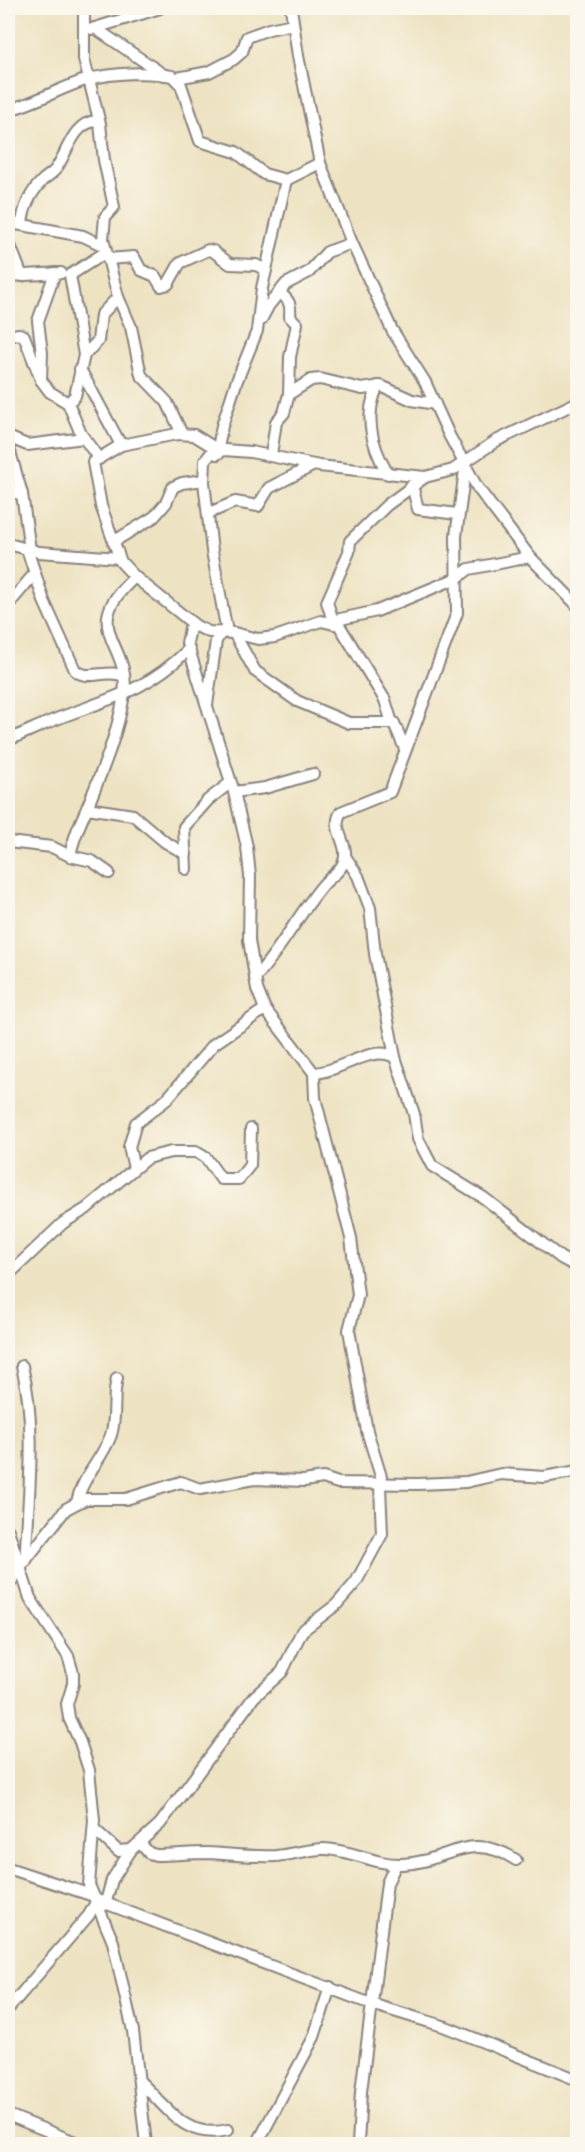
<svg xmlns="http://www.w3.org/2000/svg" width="585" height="2152" font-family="'IM FELL DW Pica',serif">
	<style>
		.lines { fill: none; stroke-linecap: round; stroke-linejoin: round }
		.street-casing { stroke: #88827e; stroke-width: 14 }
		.street { stroke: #fff; stroke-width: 10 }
	</style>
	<rect width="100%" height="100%" fill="#fbf7ec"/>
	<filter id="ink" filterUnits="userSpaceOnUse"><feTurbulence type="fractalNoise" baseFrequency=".0167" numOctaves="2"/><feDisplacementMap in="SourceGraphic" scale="12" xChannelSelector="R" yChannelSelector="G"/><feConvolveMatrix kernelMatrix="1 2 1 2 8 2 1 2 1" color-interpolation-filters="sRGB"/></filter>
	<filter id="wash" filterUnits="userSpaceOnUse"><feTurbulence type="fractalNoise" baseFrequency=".008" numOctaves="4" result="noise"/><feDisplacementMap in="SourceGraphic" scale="24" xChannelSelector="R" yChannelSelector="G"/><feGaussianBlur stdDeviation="1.35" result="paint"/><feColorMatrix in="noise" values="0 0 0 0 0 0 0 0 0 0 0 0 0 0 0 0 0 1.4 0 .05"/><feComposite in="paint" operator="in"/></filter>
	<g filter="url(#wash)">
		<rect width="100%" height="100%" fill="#ede2c1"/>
	</g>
	<g filter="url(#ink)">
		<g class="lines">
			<defs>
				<g id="street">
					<polyline points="291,8 298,56 320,163 352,243 392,330 425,382 449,435 477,487 530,557 578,606"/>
					<polyline points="95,28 164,75"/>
					<polyline points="92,29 160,8"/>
					<polyline points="177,78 209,72 234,59 242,52 247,37 269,29 293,24"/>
					<path d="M 8,110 C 36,103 61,87 89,79 C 113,73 148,71 172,76 L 181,85 L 200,141 L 236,152 L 264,174 L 286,180"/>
					<polyline points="8,211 11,223 8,240 22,276"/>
					<polyline points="11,223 83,236 104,246"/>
					<path d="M 22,225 C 23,210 30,194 41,182 C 45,177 51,175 55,170 C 67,155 72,123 96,121 L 100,124"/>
					<polyline points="108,259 134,257 141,270 155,276 161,286 168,284 180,263 208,250 213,251 230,264 256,265 266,270"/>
					<polyline points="8,276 61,273"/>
					<polyline points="118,297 131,327 141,375 167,402 182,434"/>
					<polyline points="261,320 269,305 286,284 309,272 327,252 352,243"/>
					<polyline points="8,336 19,334 24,336 41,380 50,392 68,403 81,434 99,459"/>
					<polyline points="84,355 70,275 106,252"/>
					<polyline points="80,369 121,445"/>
					<polyline points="41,380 42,353 38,321 55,273"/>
					<path d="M 378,386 C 363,416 372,447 388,474"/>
					<polyline points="289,394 311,380 320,379 362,389 381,386 412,400 435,404"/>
					<polyline points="68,403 75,396 84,355 98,341 101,315 118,297 103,239 105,217 114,207 104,160 100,124 84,59 84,8"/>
					<polyline points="8,437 27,445 84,438"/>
					<polyline points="8,445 22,494 30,550"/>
					<polyline points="215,448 205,461 204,482 212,551 227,632"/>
					<polyline points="217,454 222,426 236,383 257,331 262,288 286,180 320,163"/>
					<path d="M 271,455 L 276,422 L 284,413 L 289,394 L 290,357 L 297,324 L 290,317 C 291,304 290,301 279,292"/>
					<polyline points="412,485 418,509 457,514"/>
					<polyline points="8,492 22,494"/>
					<polyline points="209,513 235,502 258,506 269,488 314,465"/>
					<polyline points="113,542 154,517 166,503 173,487 182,483 204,480"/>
					<polyline points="8,544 39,552 119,558"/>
					<path d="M 27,549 L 44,601 L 75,670 C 87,682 108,668 123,676"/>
					<polyline points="530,557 469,569 457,578 377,611 336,620 334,624 321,621 275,637 258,639 234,633 209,632 196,626 135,577 121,562 101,506 93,462 121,445 177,434 194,435 215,448 217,454 224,450 251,452 319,466 425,477 453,470 496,441 578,402"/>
					<polyline points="8,605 35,573"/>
					<polyline points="336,620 385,700 392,723"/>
					<polyline points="334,624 327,602 349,552 350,541 387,505 425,477"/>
					<polyline points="234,633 255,671 297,701 349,723 394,723 405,749"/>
					<polyline points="207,705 216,641 221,632"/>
					<path d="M 8,740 C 25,733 41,725 59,718 C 111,698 146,691 188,650"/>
					<polyline points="234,792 265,788 313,774"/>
					<polyline points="87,808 133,815 165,842 186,854"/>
					<polyline points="8,842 52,847 70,856 92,861 109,873"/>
					<path d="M 70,856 C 73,838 80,824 87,808 C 102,771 118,734 124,694 C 132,643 76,629 135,577"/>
					<polyline points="345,856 358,876 370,908 375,954 395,1057"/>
					<polyline points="186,869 184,827 208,800 230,783"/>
					<path d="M 255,978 C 281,949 298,915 323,885 C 329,878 342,870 344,861 C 350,844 330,829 341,812 L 390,792 L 457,613 L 456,536 L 466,463"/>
					<path d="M 314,1073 C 340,1072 371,1044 395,1057 L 414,1114 L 418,1139 L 432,1166 L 484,1198 L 561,1258 L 578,1267"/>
					<polyline points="134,1168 129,1147 136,1123 166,1100 214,1044 265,1009"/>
					<polyline points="8,1275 63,1223 86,1209 147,1158 171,1152 196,1152 206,1158 221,1179 239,1179 250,1165 251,1129"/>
					<path d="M 22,1366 C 34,1415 31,1465 28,1514 C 28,1530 25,1544 26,1561"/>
					<polyline points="77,1503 86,1499 126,1499 181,1482 200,1489 254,1479 304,1481 323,1478 338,1483 418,1484 466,1482 501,1474 544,1477 578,1471"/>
					<polyline points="8,1530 30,1598 68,1656 73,1673 73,1684 67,1704 69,1718 80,1742 89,1770 94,1820 89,1885 113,1942 133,2031 146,2144"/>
					<path d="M 21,1566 L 66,1509 L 77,1503 C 81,1478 102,1460 111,1435 C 117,1417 112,1397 117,1378"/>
					<polyline points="8,1586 21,1567"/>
					<polyline points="94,1829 118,1851 131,1850 160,1824 254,1697 282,1672 302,1631 336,1605 356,1582 382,1534 380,1486 383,1483 367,1431 349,1330 358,1295 351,1238 315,1098 314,1073 265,1009 257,989 249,940 250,876 247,847 234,792 187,643 190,628 196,626"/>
					<path d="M 141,1844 L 149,1853 L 156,1855 C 173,1855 190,1853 207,1853 C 230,1854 252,1857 276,1856 C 291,1855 313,1848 325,1849 C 352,1850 375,1865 402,1864 C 446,1863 469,1829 516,1860"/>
					<polyline points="8,1868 91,1895"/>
					<polyline points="105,1905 112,1880 131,1850"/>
					<polyline points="8,2009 89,1915 97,1900 371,2004 446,2027 578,2080"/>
					<path d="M 139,2081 C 168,2107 184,2140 228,2130"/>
					<polyline points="8,2115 80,2144"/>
					<polyline points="257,2144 314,2037 330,1987"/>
					<polyline points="358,2144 361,2092 387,1883 396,1864"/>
				</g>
			</defs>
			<use href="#street" class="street-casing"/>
			<use href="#street" class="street"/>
		</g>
	</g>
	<rect width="585" height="2152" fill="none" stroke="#fbf7ec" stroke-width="30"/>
</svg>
